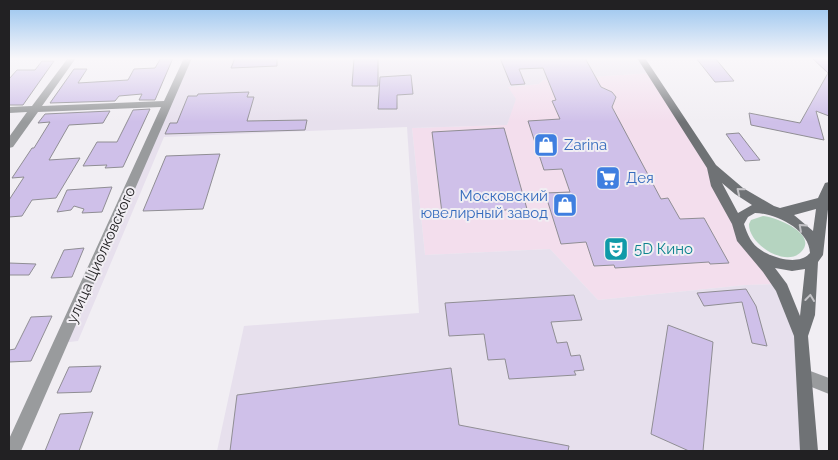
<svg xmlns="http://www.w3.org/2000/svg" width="838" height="460" font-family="Raleway,sans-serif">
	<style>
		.commercial { fill: #f3deed }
		.built { fill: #e7e0ed }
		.green { fill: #b5d4c0 }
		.building { fill: #cfc0e9; stroke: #908e94 }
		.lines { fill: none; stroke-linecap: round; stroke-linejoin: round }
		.street { fill: #999b9d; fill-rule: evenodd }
		.secondary { fill: #6f7275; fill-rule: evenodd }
		.oneway { stroke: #c4c3c7 }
		.labels { text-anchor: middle; stroke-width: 4; stroke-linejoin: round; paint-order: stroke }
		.shop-label { font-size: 15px; fill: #366cbe; stroke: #f1eef3; text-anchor: start }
		.culture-label { font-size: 15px; fill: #0d838f; stroke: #f1eef3; text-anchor: start }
		.street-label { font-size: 15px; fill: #222123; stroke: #f1eef3 }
	</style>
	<rect width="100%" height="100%" fill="#f1eef3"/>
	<polygon class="commercial" points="651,73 712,168 738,224 779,284 746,285 598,300 550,249 425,255 412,128 507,125 515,99 507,87 539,84 543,80"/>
	<polygon class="built" points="188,58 641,58 651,73 543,80 539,84 508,87 516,99 507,125 412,128 425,255 550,249 598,300 746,285 779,284 782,288 805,377 809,451 217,451 244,326 419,313 407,127 164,137 78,341 61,343"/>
	<path class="green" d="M 763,216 C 776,217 819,234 801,252 C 786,268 748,244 749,224 L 751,220 Z"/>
	<g class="building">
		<polygon points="161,58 173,58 155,100 139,100 142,94 119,96 115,101 50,103 74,69 87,69 78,83 128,80 134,69 155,68"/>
		<polygon points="235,58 277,58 277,66 231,68"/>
		<polygon points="354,58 378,58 378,86 352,86"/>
		<polygon points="500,58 585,58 601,87 612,92 616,97 612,107 661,199 668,198 680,219 704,218 729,263 710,264 709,262 615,268 614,265 594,266 586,242 561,244 545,193 570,192 562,169 544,170 528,121 560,119 552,101 556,100 543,68 519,69 525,84 511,85"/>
		<polygon points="696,58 715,58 734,81 715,82"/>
		<polygon points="812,58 829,58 829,116 816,111 824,140 751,125 749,113 800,123 828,73"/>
		<polygon points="42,61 54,61 23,105 9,105 9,79 17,70 35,70"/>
		<polygon points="411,75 413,94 397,95 397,109 378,109 380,77"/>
		<polygon points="249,92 247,97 254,97 247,121 307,120 305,130 165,134 170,123 177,123 188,96 197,96 198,94"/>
		<polygon points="150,109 123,167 105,168 107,165 83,166 97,142 117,142 133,110"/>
		<polygon points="110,111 103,123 69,125 49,160 80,158 56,198 32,200 22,216 9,217 9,200 24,177 12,178 32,148 34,148 50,122 38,123 45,114"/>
		<polygon points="504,128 527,209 442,213 432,132"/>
		<polygon points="739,133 749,146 760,160 745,161 726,134"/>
		<polygon points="220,154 203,209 143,211 166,156"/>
		<polygon points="112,187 102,212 82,213 84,209 74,206 71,210 57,212 67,190"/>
		<polygon points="84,248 72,277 51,278 64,250"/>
		<polygon points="9,263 36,264 29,275 9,275"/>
		<polygon points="746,289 756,306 767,346 752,343 742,302 704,306 697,293"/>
		<polygon points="574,295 582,320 551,322 557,343 567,342 571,356 580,355 584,370 574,371 576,375 509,379 505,359 488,360 484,334 449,336 445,303"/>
		<polygon points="52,316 31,361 9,362 9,350 15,349 31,317"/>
		<polygon points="668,325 713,342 703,451 689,451 651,434"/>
		<polygon points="101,366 91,392 57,393 69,367"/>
		<polygon points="451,368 459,425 569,446 568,451 230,451 237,395"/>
		<polygon points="93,412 79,451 45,451 60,414"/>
	</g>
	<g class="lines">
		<g class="street">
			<polygon points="68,58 76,58 42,106 164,101 184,58 192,58 21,451 9,451 9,439 161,107 38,112 13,147 9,148 9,137 27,112 9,113 9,107 32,106"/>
			<polygon points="805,369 829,378 829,394 799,382 797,377 799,372"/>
		</g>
		<path class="secondary" d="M 637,58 L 645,58 L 716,165 L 743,188 L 774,206 L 780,208 L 818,198 L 825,183 L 829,182 L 829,200 L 823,255 L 818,262 L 815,315 L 808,336 L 818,451 L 800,451 L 794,336 L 776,291 L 763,272 L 737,241 L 732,224 L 711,186 L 707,168 ZM 722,183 L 735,194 L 752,205 L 738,213 ZM 816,209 L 813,231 L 794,215 ZM 755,213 C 775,213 809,229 810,253 C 799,266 773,258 761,250 C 752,245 747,234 744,224 L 748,217 ZM 775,268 L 792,271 L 805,269 L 800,316 L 787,284 Z"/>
	</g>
	<defs><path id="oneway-chevron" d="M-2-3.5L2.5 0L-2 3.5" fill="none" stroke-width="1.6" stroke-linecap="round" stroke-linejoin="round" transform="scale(1.25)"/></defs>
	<g class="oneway">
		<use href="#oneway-chevron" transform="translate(740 191) rotate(-141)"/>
		<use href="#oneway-chevron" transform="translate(802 227) rotate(-138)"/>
		<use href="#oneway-chevron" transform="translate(810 298) rotate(-83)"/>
	</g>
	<linearGradient id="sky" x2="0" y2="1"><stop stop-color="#94c2ee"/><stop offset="0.48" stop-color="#f9f7fa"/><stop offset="1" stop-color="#f9f7fa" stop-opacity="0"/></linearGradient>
	<rect width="838" height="122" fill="url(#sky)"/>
	<defs>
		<symbol id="shop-square" viewBox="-11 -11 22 22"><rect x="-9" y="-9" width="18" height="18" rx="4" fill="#3f7fe0" stroke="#f1eef3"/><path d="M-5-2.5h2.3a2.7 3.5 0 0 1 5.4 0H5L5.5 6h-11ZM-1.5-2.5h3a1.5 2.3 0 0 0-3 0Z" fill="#fff"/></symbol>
		<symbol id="supermarket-square" viewBox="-11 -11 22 22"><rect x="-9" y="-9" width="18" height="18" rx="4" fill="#3f7fe0" stroke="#f1eef3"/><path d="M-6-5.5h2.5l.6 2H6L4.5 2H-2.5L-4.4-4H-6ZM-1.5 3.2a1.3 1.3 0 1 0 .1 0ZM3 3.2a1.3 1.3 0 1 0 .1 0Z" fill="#fff"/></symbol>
		<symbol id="theatre-square" viewBox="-11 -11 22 22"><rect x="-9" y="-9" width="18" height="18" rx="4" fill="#0f9aa8" stroke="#f1eef3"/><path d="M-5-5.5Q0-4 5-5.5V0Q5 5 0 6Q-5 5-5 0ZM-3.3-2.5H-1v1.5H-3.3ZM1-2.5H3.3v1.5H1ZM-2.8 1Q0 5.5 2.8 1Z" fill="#fff"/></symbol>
	</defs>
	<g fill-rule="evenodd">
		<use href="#shop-square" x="532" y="131" width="28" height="28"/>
		<use href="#supermarket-square" x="594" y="164" width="28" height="28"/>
		<use href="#shop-square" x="551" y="191" width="28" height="28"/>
		<use href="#theatre-square" x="602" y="235" width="28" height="28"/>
	</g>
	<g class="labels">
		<g class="shop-label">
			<text x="564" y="150">Zarina</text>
			<text x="626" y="183">Дея</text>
			<text x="548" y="201" text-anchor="end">Московский<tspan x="548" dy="17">ювелирный завод</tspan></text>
		</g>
		<g class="culture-label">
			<text x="634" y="254">5D Кино</text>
		</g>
		<g class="street-label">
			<text transform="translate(101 255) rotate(-66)" y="5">улица Циолковского</text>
		</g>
	</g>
	<rect width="838" height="460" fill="none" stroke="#222123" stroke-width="20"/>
</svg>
